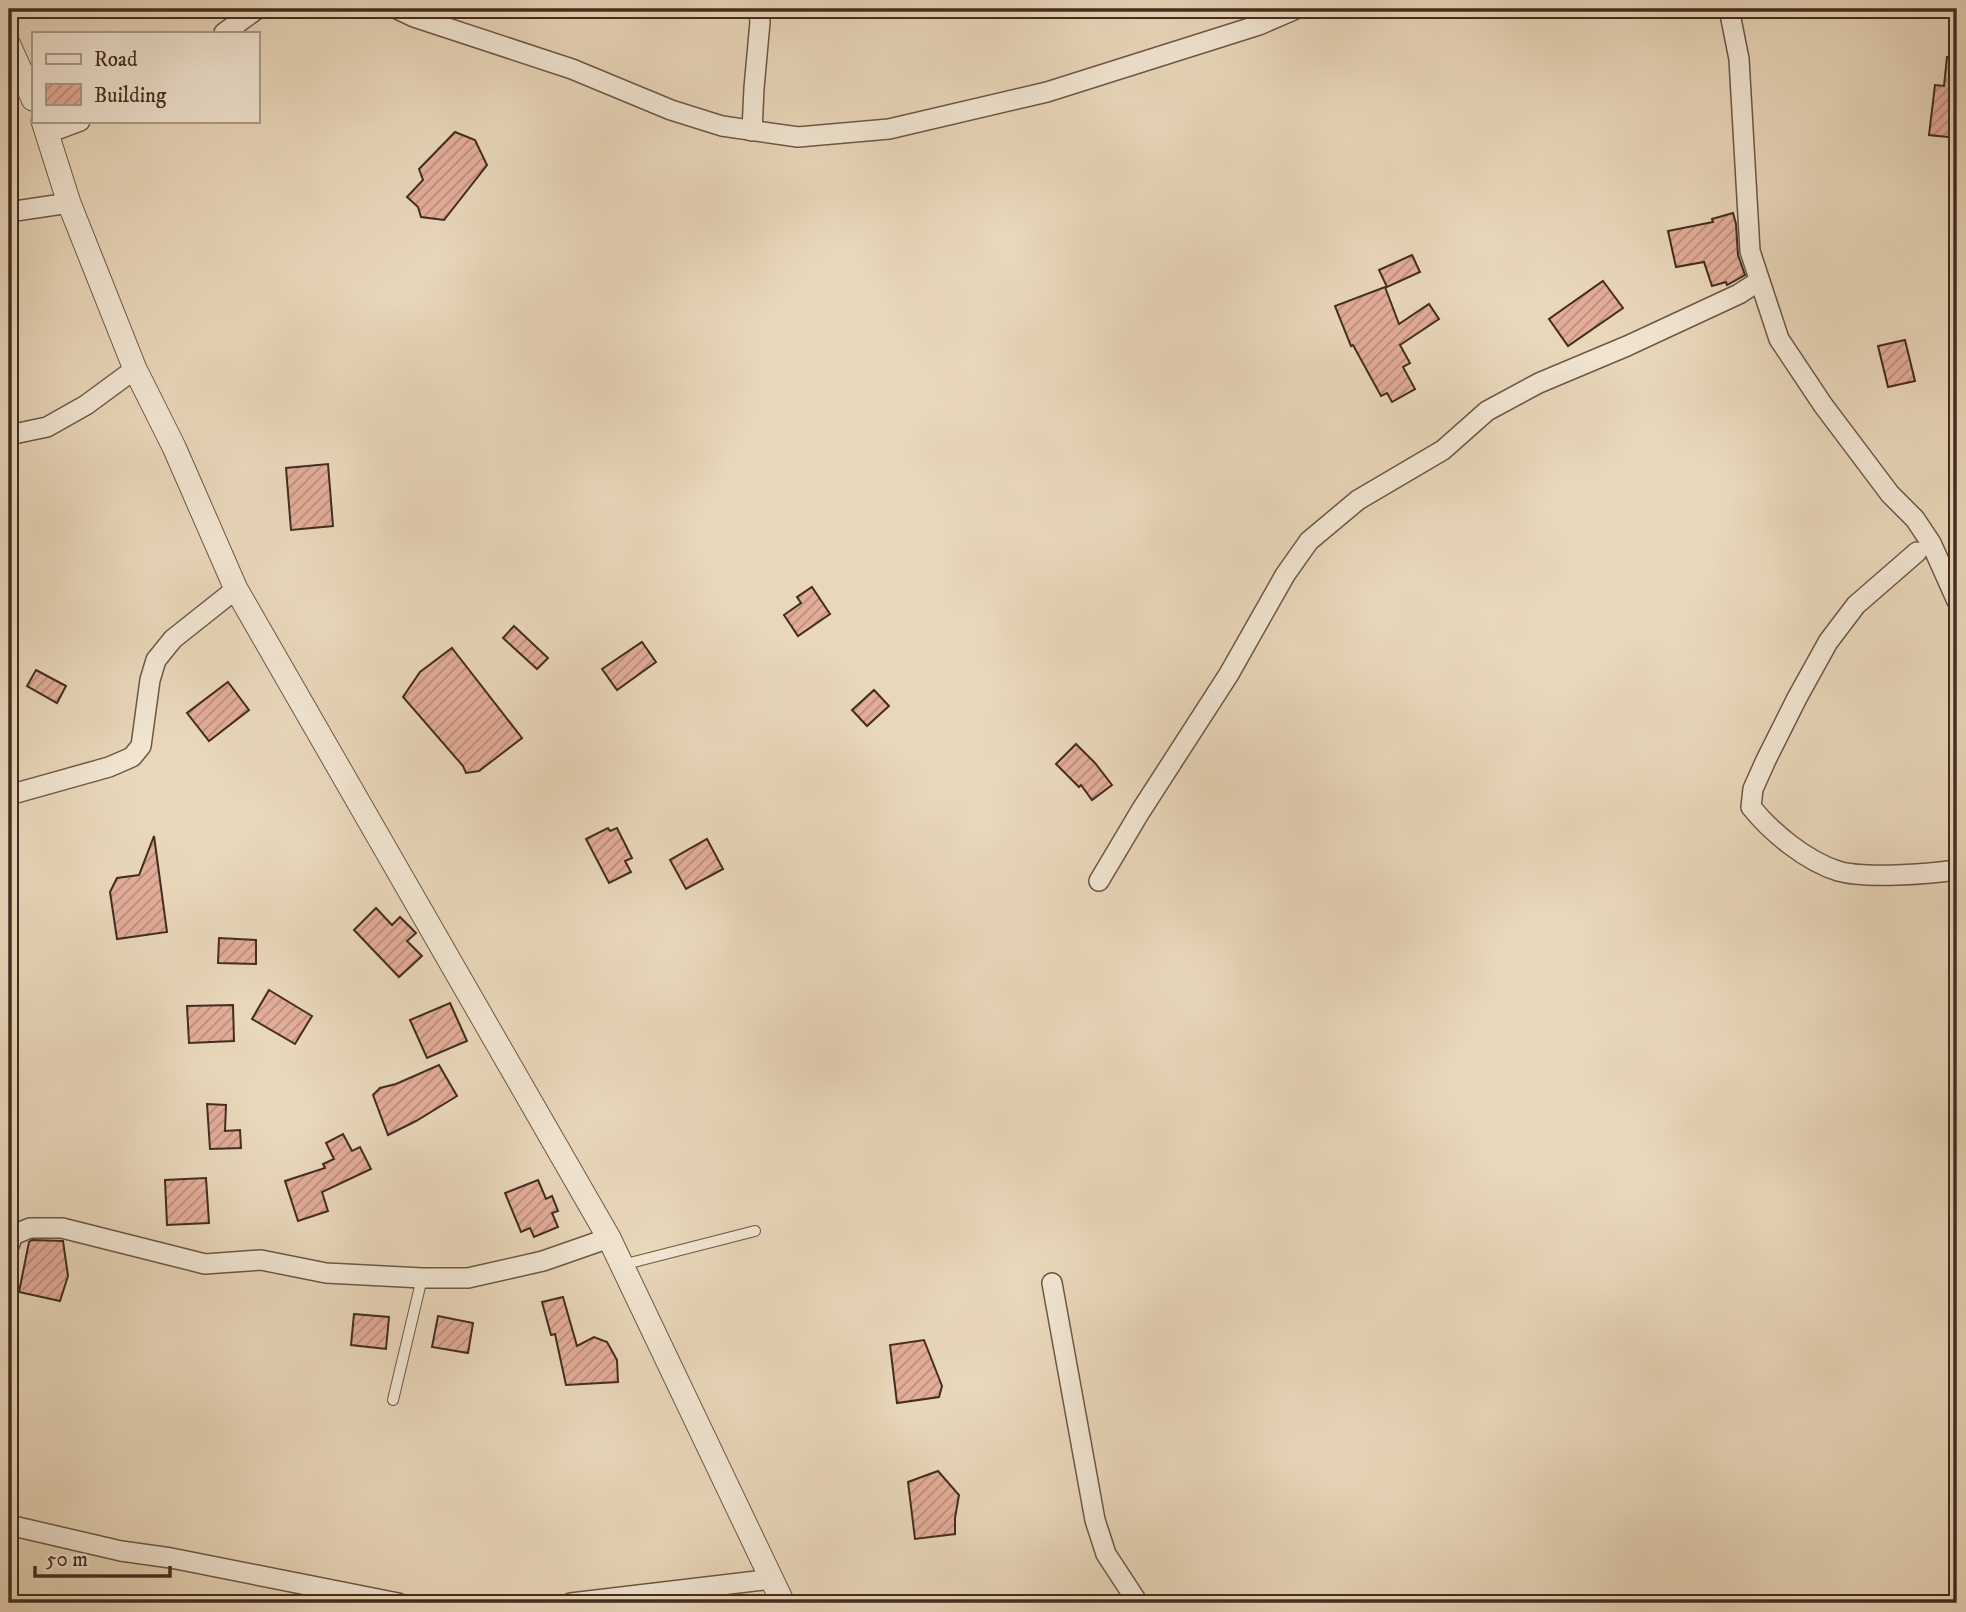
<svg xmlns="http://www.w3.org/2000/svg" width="1966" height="1612" font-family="'IM FELL DW Pica',serif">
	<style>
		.building { fill: url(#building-hatch); stroke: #432c20; stroke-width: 2 }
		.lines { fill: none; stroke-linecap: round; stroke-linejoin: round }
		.service-casing { stroke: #6c5746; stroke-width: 12 }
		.minor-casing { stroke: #6c5746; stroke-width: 22 }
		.tertiary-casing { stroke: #6c5746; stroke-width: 25 }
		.service { stroke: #f1e5d2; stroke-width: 10 }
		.minor { stroke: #f1e5d2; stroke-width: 19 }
		.tertiary { stroke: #f1e5d2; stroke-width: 23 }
	</style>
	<defs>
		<pattern id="building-hatch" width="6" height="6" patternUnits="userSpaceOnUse" patternTransform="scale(1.75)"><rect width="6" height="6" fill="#e3ad99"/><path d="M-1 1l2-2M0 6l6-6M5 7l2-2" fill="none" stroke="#ba8d7c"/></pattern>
	</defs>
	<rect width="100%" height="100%" fill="#e9d7ba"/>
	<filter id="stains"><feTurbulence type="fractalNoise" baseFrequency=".00286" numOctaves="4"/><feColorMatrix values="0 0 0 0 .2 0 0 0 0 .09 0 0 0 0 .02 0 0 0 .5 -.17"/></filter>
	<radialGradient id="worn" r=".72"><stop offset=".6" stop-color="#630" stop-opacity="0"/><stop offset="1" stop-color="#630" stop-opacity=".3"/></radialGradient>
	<g class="building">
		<polygon points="1947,57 1957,58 1957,138 1929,135 1935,85 1944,86"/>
		<polygon points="455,132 475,140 487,165 444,220 421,217 418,207 407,197 423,180 419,169"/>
		<polygon points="1733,213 1736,224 1738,255 1745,275 1727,285 1726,282 1712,286 1704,262 1676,267 1668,231 1713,222 1712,219"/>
		<polygon points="1412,255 1420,272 1387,287 1379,270"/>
		<polygon points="1603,281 1623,308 1568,346 1549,319"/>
		<polygon points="1385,287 1399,324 1429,304 1439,319 1400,345 1410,363 1403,367 1415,389 1392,402 1387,393 1381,396 1353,345 1351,346 1335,306"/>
		<polygon points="1905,340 1915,381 1888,387 1878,346"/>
		<polygon points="328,464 333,526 291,530 286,468"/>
		<polygon points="812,587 830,614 798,636 784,615 801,603 797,597"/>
		<polygon points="514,626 548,658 537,669 503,638"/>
		<polygon points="642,642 656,662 617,690 602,669"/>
		<polygon points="452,648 522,738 479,771 466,773 463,766 403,697 420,672"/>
		<polygon points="36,670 66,686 57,703 27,686"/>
		<polygon points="228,682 249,710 209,741 187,713"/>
		<polygon points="874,690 889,706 867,726 852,710"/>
		<polygon points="1076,744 1095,763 1112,785 1092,800 1081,785 1079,787 1056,764"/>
		<polygon points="608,828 610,831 617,828 632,858 625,861 631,872 609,883 586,839"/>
		<polygon points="154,836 167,932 117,939 110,892 117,878 139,875"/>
		<polygon points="707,839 723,869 686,889 670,860"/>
		<polygon points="376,908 392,925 400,917 416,933 407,941 422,956 399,977 354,930"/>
		<polygon points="219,938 256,940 256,964 218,963"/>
		<polygon points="269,990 312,1016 295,1044 252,1019"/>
		<polygon points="450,1003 467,1041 427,1058 410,1020"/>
		<polygon points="233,1005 234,1041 189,1043 187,1006"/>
		<polygon points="439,1065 457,1096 416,1121 388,1135 373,1095 380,1088 396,1084"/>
		<polygon points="207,1104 226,1105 225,1131 240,1130 241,1148 210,1149"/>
		<polygon points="343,1134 352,1151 360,1147 371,1169 322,1192 328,1211 298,1221 285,1181 325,1168 323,1164 334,1159 326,1143"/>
		<polygon points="206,1178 209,1223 167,1225 165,1180"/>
		<polygon points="538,1180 546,1199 552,1196 558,1211 552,1213 558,1227 534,1237 530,1228 521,1232 505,1193"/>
		<polygon points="32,1240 63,1241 68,1276 60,1301 19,1292 29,1242"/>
		<polygon points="563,1297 577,1346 594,1337 607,1342 617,1360 618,1382 566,1385 555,1334 551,1335 542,1302"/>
		<polygon points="354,1314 389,1317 386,1349 351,1345"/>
		<polygon points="438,1316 473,1323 468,1353 432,1347"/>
		<polygon points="924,1340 942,1386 939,1397 897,1403 890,1345"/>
		<polygon points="938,1471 959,1495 955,1518 955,1534 915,1539 908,1482"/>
	</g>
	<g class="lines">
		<defs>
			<g id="service">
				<polyline points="622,1265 755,1231"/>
				<polyline points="393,1400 422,1278"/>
			</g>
			<g id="minor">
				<polyline points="397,9 414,17 572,69 671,110 722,126 798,137 889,129 1047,92 1259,25 1296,9"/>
				<polyline points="1729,9 1739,59 1750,251 1779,339 1823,405 1890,494 1915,519 1931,543 1957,601"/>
				<polyline points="224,33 257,9"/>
				<polyline points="752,131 754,88 760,22 759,9"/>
				<polyline points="48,133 80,121"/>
				<polyline points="9,212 69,203"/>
				<polyline points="9,435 47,427 86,405 135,369"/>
				<path d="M 1917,552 L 1856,605 L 1828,642 L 1797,698 L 1766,760 L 1753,789 L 1751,807 C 1771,832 1806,861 1838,871 C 1865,879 1928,874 1957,870"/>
				<polyline points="9,795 109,767 132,757 141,746 150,680 156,660 173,639 236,589"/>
				<polyline points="1099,881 1140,812 1229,674 1285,575 1309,541 1358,500 1443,450 1487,411 1539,383 1627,346 1739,294 1759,281"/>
				<polyline points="9,1246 13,1235 30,1228 62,1228 205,1264 261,1260 326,1273 422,1278 468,1278 543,1261 609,1238"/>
				<polyline points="1052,1283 1095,1520 1106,1554 1138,1603"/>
				<polyline points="9,1525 121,1551 171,1558 398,1603"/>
				<polyline points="571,1603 772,1579"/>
			</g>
			<g id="tertiary">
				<polyline points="9,45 33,99"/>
				<polyline points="43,121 69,203 135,369 174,447 236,589 609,1238 783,1603"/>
			</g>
		</defs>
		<use href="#service" class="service-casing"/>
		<use href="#minor" class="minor-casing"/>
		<use href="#tertiary" class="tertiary-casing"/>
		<use href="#service" class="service"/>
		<use href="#minor" class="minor"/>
		<use href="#tertiary" class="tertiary"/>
	</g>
	<rect width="1966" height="1612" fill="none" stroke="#e9d7ba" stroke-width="35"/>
	<rect x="10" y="10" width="1945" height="1591" fill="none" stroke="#432c20" stroke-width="3.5"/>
	<rect x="18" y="18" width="1931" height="1577" fill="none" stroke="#432c20" stroke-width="2"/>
	<rect x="32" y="32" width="228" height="91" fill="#f1e5d2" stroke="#ab9b8b" stroke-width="2"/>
	<rect x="46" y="54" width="35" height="10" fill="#f1e5d2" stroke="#ab9b8b" stroke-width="2"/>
	<text x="94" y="66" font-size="21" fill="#432c20">Road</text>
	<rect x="46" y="84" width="35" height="21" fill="url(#building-hatch)" stroke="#ab9b8b" stroke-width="2"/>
	<text x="94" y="102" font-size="21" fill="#432c20">Building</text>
	<path d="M35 1566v10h135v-10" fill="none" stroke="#432c20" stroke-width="3.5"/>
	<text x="46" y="1566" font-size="21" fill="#432c20" stroke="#f1e5d2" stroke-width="5" paint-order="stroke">50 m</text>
	<rect width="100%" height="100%" filter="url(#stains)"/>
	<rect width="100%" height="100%" fill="url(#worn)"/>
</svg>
